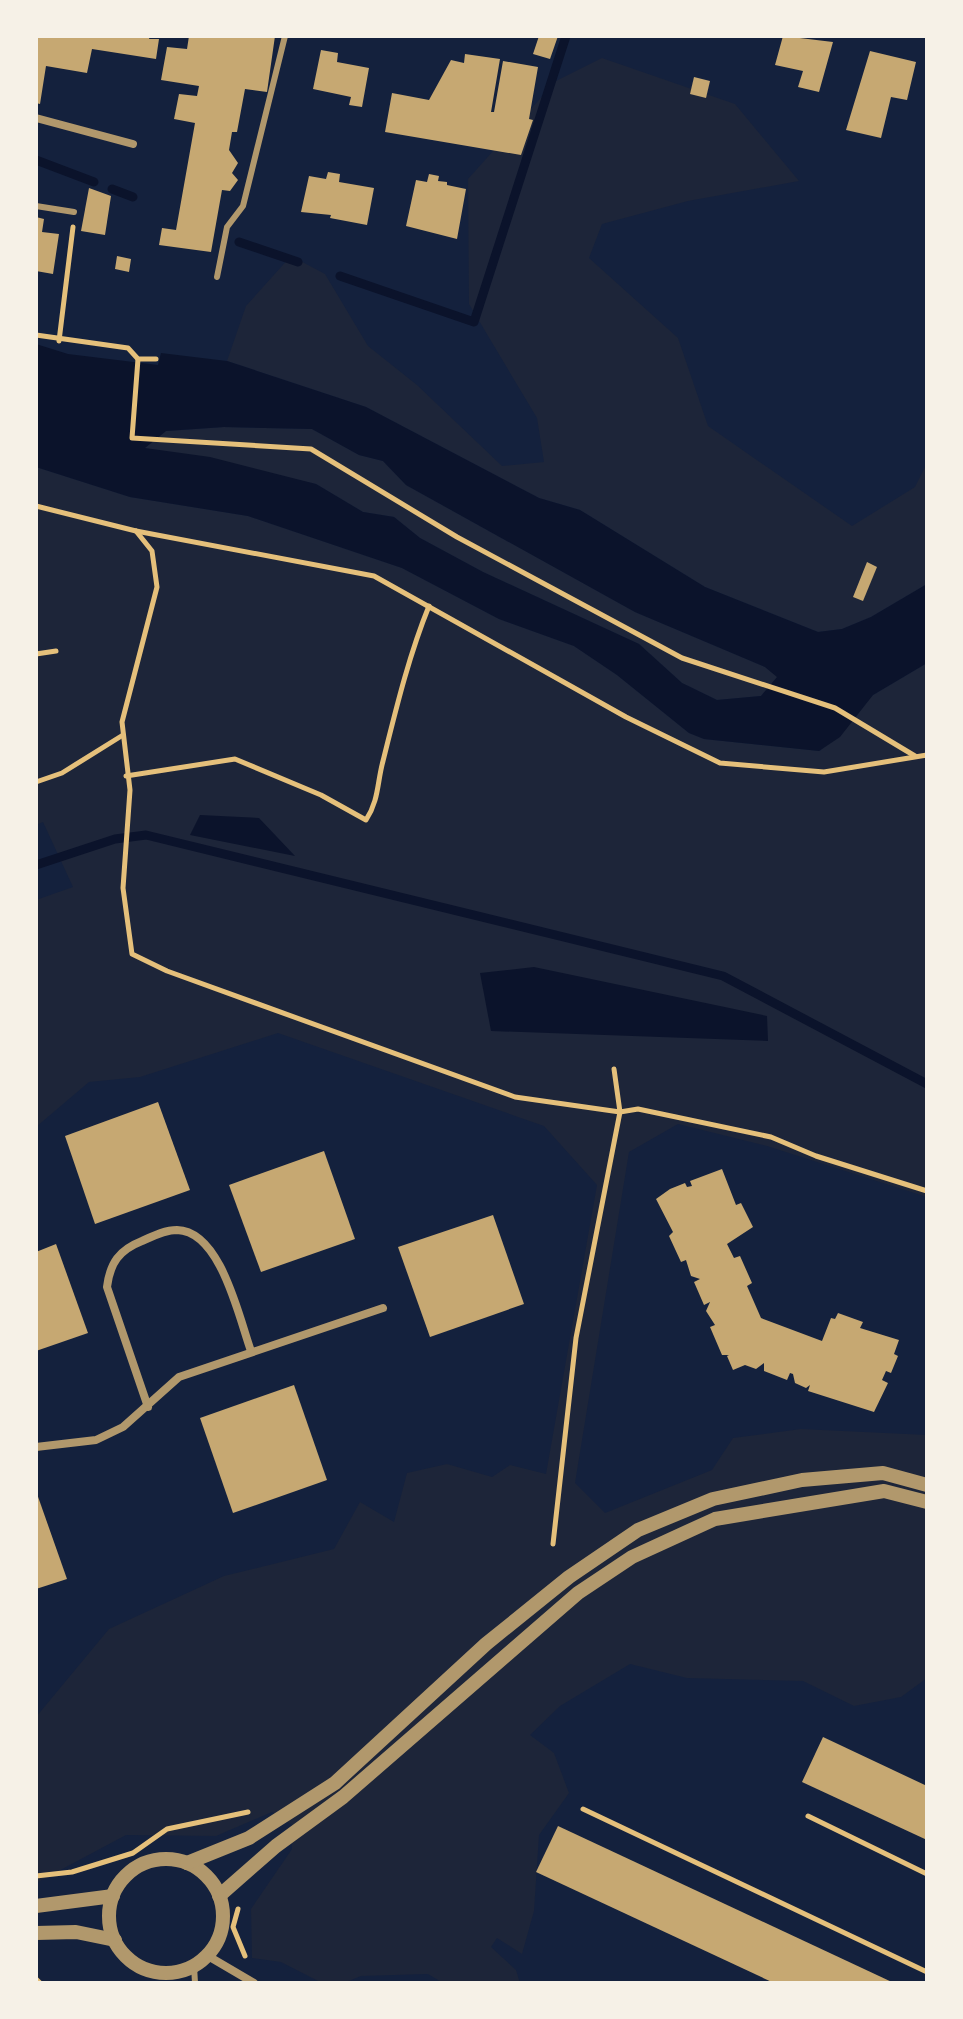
<svg xmlns="http://www.w3.org/2000/svg" width="963" height="2019" font-family="Overpass,sans-serif">
	<style>
		.green { fill: #1d2539 }
		.water { fill: #0b132b; fill-rule: evenodd }
		.lines { fill: none; stroke-linecap: round; stroke-linejoin: round }
		.stream { stroke: #0b132b; stroke-width: 9 }
		.building { fill: #c6a872 }
		.path { stroke: #e5c07b; stroke-width: 5 }
		.service { stroke: #b1986c; stroke-width: 6 }
		.minor { stroke: #b1986c; stroke-width: 8 }
		.tertiary { stroke: #b1986c; stroke-width: 14 }
	</style>
	<rect width="100%" height="100%" fill="#14213d"/>
	<g class="green">
		<polygon points="602,58 735,104 799,181 688,201 602,224 589,258 678,338 708,426 852,526 915,487 927,463 927,584 871,617 842,629 818,632 705,587 580,510 539,498 366,407 227,361 246,306 291,256 325,274 368,346 417,385 502,466 544,462 537,418 469,304 468,179 556,81"/>
		<polygon points="224,427 312,429 359,455 383,461 406,485 635,612 765,667 778,677 761,696 717,700 682,683 639,644 483,572 420,538 394,517 363,512 316,484 144,448 166,431"/>
		<polygon points="36,467 130,497 248,516 402,568 499,619 574,646 617,675 689,733 704,739 820,751 873,695 927,663 927,1197 767,1146 678,1124 629,1152 575,1483 605,1513 712,1470 733,1438 801,1429 927,1435 927,1678 901,1697 854,1706 803,1681 687,1678 630,1664 560,1706 530,1735 554,1753 569,1793 539,1835 534,1911 522,1954 497,1938 491,1947 516,1970 520,1983 443,1983 428,1974 361,1976 344,1983 322,1983 281,1962 252,1958 251,1909 292,1849 292,1825 272,1812 216,1836 126,1835 36,1883 36,1717 109,1629 224,1576 334,1549 360,1502 394,1522 407,1473 447,1464 492,1477 510,1465 546,1474 597,1185 544,1126 278,1033 140,1077 89,1082 36,1127 36,900 73,887 43,822 36,825"/>
	</g>
	<g class="water">
		<path d="M 36,344 L 68,354 L 158,365 L 161,353 L 227,361 L 366,407 L 539,498 L 580,510 L 705,587 L 818,632 L 842,629 L 871,617 L 927,584 L 927,663 L 873,695 L 840,737 L 819,751 L 704,739 L 689,733 L 617,675 L 574,646 L 499,619 L 402,568 L 248,516 L 130,497 L 36,467 ZM 224,427 L 312,429 L 359,455 L 383,461 L 406,485 L 635,612 L 765,667 L 777,677 L 761,696 L 717,700 L 682,683 L 639,644 L 483,572 L 420,538 L 394,517 L 363,512 L 316,484 L 210,457 L 145,448 L 166,431 Z"/>
		<polygon points="200,815 259,818 295,856 190,835"/>
		<polygon points="534,967 767,1016 768,1041 491,1031 480,973"/>
	</g>
	<g class="lines">
		<g class="stream">
			<polyline points="36,160 94,182"/>
			<polyline points="112,189 133,197"/>
			<polyline points="239,242 298,262"/>
			<polyline points="340,276 474,322 566,36"/>
			<polyline points="36,865 115,839 146,835 723,976 927,1084"/>
		</g>
	</g>
	<g class="building">
		<polygon points="36,36 150,36 149,39 159,39 156,59 92,49 87,73 46,66 40,104 36,103"/>
		<polygon points="189,36 275,36 267,92 245,89 237,132 232,132 229,150 238,163 232,173 238,180 230,191 222,190 211,252 159,245 162,228 176,230 195,123 174,119 179,94 197,96 199,86 161,80 167,47 187,49"/>
		<polygon points="539,36 558,36 550,59 533,54"/>
		<polygon points="783,36 833,42 819,92 798,87 803,71 775,65"/>
		<polygon points="321,50 338,53 337,62 369,68 362,107 349,105 351,97 313,89"/>
		<polygon points="870,51 916,62 907,100 891,97 881,138 846,130"/>
		<polygon points="465,54 500,59 491,112 494,112 503,61 538,67 529,119 533,120 521,155 385,132 392,93 429,100 451,60 464,63"/>
		<polygon points="694,77 710,81 706,98 690,94"/>
		<polygon points="328,172 340,174 339,182 374,188 367,225 330,218 331,215 301,212 309,176 326,179"/>
		<polygon points="429,174 439,176 438,181 447,182 447,185 466,189 457,239 406,226 416,180 427,182"/>
		<polygon points="89,188 111,196 105,235 81,231"/>
		<polygon points="36,217 44,219 42,232 59,234 53,274 36,271"/>
		<polygon points="117,256 131,259 129,272 115,269"/>
		<polygon points="867,562 877,567 863,601 853,597"/>
		<polygon points="158,1102 190,1190 95,1224 65,1136"/>
		<polygon points="324,1151 355,1239 261,1272 229,1185"/>
		<polygon points="722,1169 736,1205 741,1203 753,1227 727,1244 734,1258 740,1256 752,1283 747,1286 761,1318 822,1341 831,1318 835,1319 838,1313 863,1322 860,1328 899,1340 894,1354 898,1356 891,1373 886,1371 882,1380 888,1383 874,1412 808,1391 810,1385 806,1388 795,1383 793,1374 790,1373 787,1380 764,1371 764,1363 756,1369 745,1365 733,1370 727,1356 729,1355 722,1355 710,1327 715,1325 706,1311 710,1302 704,1305 694,1282 700,1279 691,1276 686,1260 681,1262 669,1236 673,1232 656,1199 670,1189 685,1183 687,1187 692,1186 690,1181"/>
		<polygon points="493,1215 524,1304 430,1337 398,1247"/>
		<polygon points="56,1244 88,1333 36,1351 36,1252"/>
		<polygon points="294,1385 327,1480 233,1513 200,1418"/>
		<polygon points="36,1491 67,1579 36,1589"/>
		<polygon points="823,1737 927,1786 927,1840 802,1782"/>
		<polygon points="558,1826 894,1983 774,1983 536,1872"/>
	</g>
	<g class="lines">
		<g class="path">
			<polyline points="36,335 128,348 138,359 156,359"/>
			<polyline points="59,341 73,227"/>
			<polyline points="138,359 132,438 311,449 457,537 682,658 835,708 915,756"/>
			<polyline points="36,506 136,531 374,576 626,717 720,763 824,772 927,755"/>
			<polyline points="136,531 152,551 157,587 122,722 130,790 123,888 132,954 167,971 515,1097 620,1112 614,1069"/>
			<polyline points="36,654 56,651"/>
			<path d="M 126,776 L 235,759 L 321,795 L 366,820 C 379,800 377,783 383,761 C 396,709 409,655 429,606"/>
			<polyline points="36,782 62,773 123,735"/>
			<polyline points="553,1544 576,1338 620,1112 638,1109 771,1137 816,1156 927,1191"/>
			<polyline points="583,1809 927,1972"/>
			<polyline points="808,1816 927,1874"/>
			<polyline points="36,1876 72,1872 133,1853 167,1829 248,1812"/>
			<polyline points="238,1909 233,1927 245,1956"/>
			<polyline points="36,1979 40,1983"/>
		</g>
		<g class="service">
			<polyline points="36,206 74,212"/>
			<polyline points="217,277 227,227 243,206 285,36"/>
			<polyline points="194,1966 195,1983"/>
		</g>
		<g class="minor">
			<polyline points="36,118 133,144"/>
			<path d="M 148,1407 L 107,1287 C 110,1263 119,1250 142,1241 C 153,1236 165,1230 177,1230 C 221,1231 239,1318 251,1351"/>
			<polyline points="36,1447 96,1440 123,1427 179,1377 383,1308"/>
			<polyline points="208,1956 254,1983"/>
		</g>
		<g class="tertiary">
			<circle cx="166" cy="1916" r="57"/>
			<polyline points="187,1863 249,1838 335,1783 486,1644 569,1577 638,1530 713,1499 802,1480 883,1473 927,1485"/>
			<polyline points="219,1896 276,1846 343,1797 578,1593 632,1557 715,1519 884,1491 927,1502"/>
			<polyline points="36,1906 113,1896"/>
			<polyline points="36,1933 76,1932 115,1940"/>
		</g>
	</g>
	<rect width="963" height="2019" fill="none" stroke="#f6f1e7" stroke-width="76"/>
</svg>
